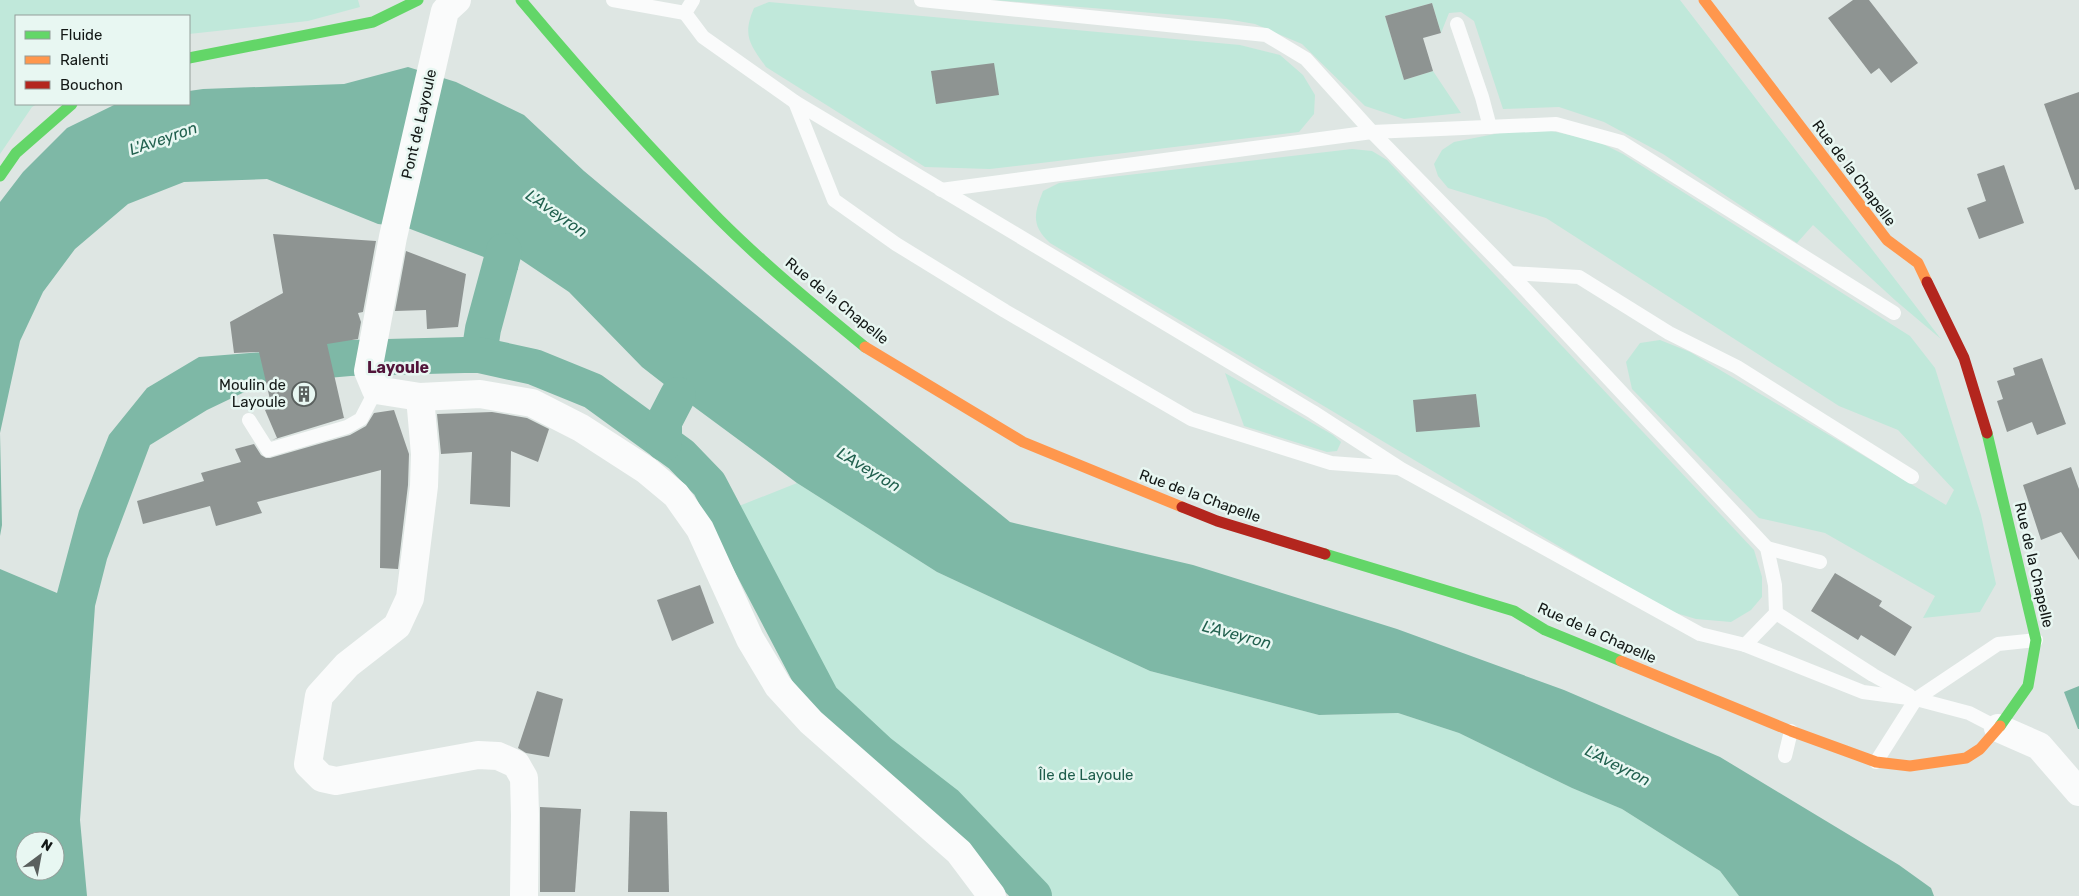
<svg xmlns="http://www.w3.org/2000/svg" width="2079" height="896" font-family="Rubik,sans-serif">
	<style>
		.green { fill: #c0e8da }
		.water { fill: #7eb8a6; fill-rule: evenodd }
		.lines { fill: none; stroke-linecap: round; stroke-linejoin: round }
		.canal { stroke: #7eb8a6; stroke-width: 36 }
		.building { fill: #8e9492 }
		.lane { stroke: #fafbfb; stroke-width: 14 }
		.street { stroke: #fafbfb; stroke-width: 28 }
		.fast { stroke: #63d668; stroke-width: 11 }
		.slow { stroke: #ff974d; stroke-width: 11 }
		.jam { stroke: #b3261e; stroke-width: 11 }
		.labels { text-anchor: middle; stroke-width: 5; stroke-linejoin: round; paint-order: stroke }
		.street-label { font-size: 15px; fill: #131816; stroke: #e8f7f2 }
		.poi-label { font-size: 15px; fill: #131816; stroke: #e8f7f2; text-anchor: end }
		.park-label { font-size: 15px; fill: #1f5d4c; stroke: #e8f7f2 }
		.water-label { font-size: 16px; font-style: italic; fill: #21604e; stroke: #e8f7f2 }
		.neighbourhood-label { font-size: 16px; font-weight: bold; fill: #52153a; stroke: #e8f7f2 }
	</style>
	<rect width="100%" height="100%" fill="#dee6e3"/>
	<g class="green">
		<polygon points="0,0 358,0 360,7 308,21 189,34 189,16 16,16 16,104 37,104 32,107 0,154"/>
		<polygon points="994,0 1680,0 1941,339 1896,301 1813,225 1797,243 1663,154 1604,122 1559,107 1503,109 1474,21 1461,12 1449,13 1441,33 1432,3 1385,16 1404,80 1433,71 1461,113 1404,119 1365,106 1302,44 1255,24 1226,19"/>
		<path d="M 769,2 L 1240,45 L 1280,55 L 1303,75 L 1315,95 L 1314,114 L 1299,132 L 990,169 L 925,167 L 766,67 C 750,44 742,36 754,8 Z"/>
		<polygon points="1525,128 1547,130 1597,141 1623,154 1910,336 1935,368 1981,515 1996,584 1980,612 1923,618 1935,596 1825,533 1759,518 1632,389 1626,362 1640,343 1660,340 1690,352 1946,505 1954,490 1898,430 1839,406 1546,218 1448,188 1438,176 1434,164 1442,150 1454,142"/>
		<path d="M 1352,149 L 1372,151 L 1387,160 L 1754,550 L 1762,577 L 1762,597 L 1751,610 L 1731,622 L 1696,619 L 1666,610 L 1050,243 C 1031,225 1034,214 1043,191 L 1059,183 Z"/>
		<polygon points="1225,373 1333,435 1341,442 1337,451 1327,452 1244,426"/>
		<polygon points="797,483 937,572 1150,671 1319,715 1398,713 1459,733 1572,788 1622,809 1720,871 1739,896 1034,896 946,804 879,752 822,699 724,512"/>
	</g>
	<g class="water">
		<polygon points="408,67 456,82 524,115 584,171 744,305 1010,522 1193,565 1397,629 1564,690 1720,757 1899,865 1931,888 1934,896 1739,896 1720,871 1622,809 1572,788 1459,733 1398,713 1319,715 1150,671 937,572 797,483 678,395 642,367 569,292 517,257 518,270 405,227 378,224 267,179 184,182 128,204 75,249 43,292 20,341 0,433 2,525 0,536 0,202 23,172 67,128 114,105 189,104 189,91 203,89 344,84"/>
		<path d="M 290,350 L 297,367 L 207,410 L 150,445 L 107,559 L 95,606 L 80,820 L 87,896 L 0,896 L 0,569 L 57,593 L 79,511 L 109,435 L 147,388 L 199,357 ZM 25,841 L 55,841 L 55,871 L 25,871 Z"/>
		<polygon points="2079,686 2079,729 2078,729 2064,692"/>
	</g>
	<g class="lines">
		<g class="canal">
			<polyline points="479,355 483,329 504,251"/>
			<polyline points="281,364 349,358 464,355 479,355 534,367 593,391 681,455 709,484 822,699 879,752 946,804 1034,896"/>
			<polyline points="664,443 664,422 678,395"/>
		</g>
	</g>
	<g class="building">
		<polygon points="1853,0 1869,0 1918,63 1891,83 1879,68 1871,74 1828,18"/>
		<polygon points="1432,3 1441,33 1423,38 1433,71 1404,80 1385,16"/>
		<polygon points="994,63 999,95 936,104 931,71"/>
		<polygon points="2079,92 2079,189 2075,190 2044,104"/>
		<polygon points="2004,165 2024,223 1979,239 1967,208 1986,201 1977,174"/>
		<polygon points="273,234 376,241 363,312 358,313 361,322 358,339 327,344 344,418 347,417 272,440 277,438 265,410 272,408 259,352 234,353 230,322 283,293"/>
		<polygon points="406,251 466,274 458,327 427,329 426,310 395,311"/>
		<polygon points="2042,358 2066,424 2037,435 2032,422 2007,432 1997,401 2003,399 1997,381 2015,375 2013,368"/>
		<polygon points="1476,394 1480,427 1416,432 1413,400"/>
		<polygon points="394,410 409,454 408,485 398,569 380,568 381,470 257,502 262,513 216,526 210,506 143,524 137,501 204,481 201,473 241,462 235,449 254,444 261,455 266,458 270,458 350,435 366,426 374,413"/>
		<polygon points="492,412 527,418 549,429 538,462 511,451 510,507 470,504 472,452 441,454 437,414"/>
		<polygon points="2071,467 2079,489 2079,560 2061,532 2041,540 2023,485"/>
		<polygon points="1835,573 1882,601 1879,606 1912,627 1895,656 1861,635 1858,640 1811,611"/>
		<polygon points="700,585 714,623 672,641 657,600"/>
		<polygon points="537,691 563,699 549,757 526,753 518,748"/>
		<polygon points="540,807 581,809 575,892 540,892"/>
		<polygon points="630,811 667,812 669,892 628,892"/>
	</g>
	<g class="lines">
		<g class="lane">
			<polyline points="613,0 685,13"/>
			<polyline points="693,0 685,13 703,37 795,102 1313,412 1401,469 1700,634 1745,645 1776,613 1775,585 1767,548 1510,273 1372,132 1306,59 1266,35 921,0"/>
			<polyline points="1457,24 1482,97 1490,127"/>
			<polyline points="795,102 834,200 896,244 1005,311 1191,419 1331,463 1398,468"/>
			<polyline points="941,190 1372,132 1556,124 1621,142 1894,313"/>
			<polyline points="1510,273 1579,277 1669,333 1737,367 1912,477"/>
			<polyline points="249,420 268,450 347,427 361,419 376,390"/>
			<polyline points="1767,548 1820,562"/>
			<polyline points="1776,613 1873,675 1909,695"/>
			<polyline points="1745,645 1863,692 1916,699 1969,713 1998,728"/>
			<polyline points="1785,756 1791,731"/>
			<polyline points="1876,762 1916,699 1998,644 2036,640"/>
		</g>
		<g class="street">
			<polyline points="457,0 445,11 393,237 368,371 376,390 420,397 480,394 532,403 581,428 646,470 676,495 700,529 750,639 778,686 811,722 959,852 992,896"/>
			<polyline points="420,397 425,454 424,486 410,598 397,626 347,665 319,696 308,764 322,778 336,781 478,755 498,756 516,764 524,778 525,815 524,896"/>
			<polyline points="1998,728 2039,746 2079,792"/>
		</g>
		<g class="fast">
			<path d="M 521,0 C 584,75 650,149 719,219 C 765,265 815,306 865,347"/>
			<polyline points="189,58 373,22 418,0"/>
			<polyline points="0,176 16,153 72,104"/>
			<polyline points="1987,433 2036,640 2028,686 2000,726"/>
			<polyline points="1325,554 1514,611 1545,630 1621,661"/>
		</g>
		<g class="slow">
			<polyline points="1704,0 1887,240 1918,263 1927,282"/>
			<polyline points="865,347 1023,442 1182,507"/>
			<polyline points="1621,661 1791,731 1876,762 1910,766 1966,758 1980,749 2000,726"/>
		</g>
		<g class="jam">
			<polyline points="1927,282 1964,358 1987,433"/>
			<polyline points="1182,507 1217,521 1325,554"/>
		</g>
	</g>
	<defs>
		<symbol id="building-ring" viewBox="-11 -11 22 22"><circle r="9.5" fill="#e8f7f2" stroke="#5a605e" stroke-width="1.5"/><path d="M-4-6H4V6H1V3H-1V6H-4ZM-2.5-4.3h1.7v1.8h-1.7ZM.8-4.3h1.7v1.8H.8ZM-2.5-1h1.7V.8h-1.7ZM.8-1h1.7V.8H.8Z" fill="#5a605e"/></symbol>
	</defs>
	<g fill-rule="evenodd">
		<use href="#building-ring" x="290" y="380" width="28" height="28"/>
	</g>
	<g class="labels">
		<g class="street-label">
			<text transform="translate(419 124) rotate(-77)" y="5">Pont de Layoule</text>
			<text transform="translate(1854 173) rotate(53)" y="5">Rue de la Chapelle</text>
			<text transform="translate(837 301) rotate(39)" y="5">Rue de la Chapelle</text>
			<text transform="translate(1200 496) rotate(20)" y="5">Rue de la Chapelle</text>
			<text transform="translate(2034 565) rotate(77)" y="5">Rue de la Chapelle</text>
			<text transform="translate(1597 633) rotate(24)" y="5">Rue de la Chapelle</text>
		</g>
		<g class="poi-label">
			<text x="286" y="390">Moulin de<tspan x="286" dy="17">Layoule</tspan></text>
		</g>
		<g class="park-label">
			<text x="1086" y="780">Île de Layoule</text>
		</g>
		<g class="water-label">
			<text transform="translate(163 138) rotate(-19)" y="6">L'Aveyron</text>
			<text transform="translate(557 213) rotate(35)" y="6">L'Aveyron</text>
			<text transform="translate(869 469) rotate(31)" y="6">L'Aveyron</text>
			<text transform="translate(1237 634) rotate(15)" y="6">L'Aveyron</text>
			<text transform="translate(1618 765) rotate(27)" y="6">L'Aveyron</text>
		</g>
		<g class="neighbourhood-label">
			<text x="398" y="373">Layoule</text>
		</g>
	</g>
	<rect x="15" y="15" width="175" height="90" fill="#e8f7f2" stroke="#939e9a"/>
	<rect x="25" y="31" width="25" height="8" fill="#63d668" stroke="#939e9a"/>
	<text x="60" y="40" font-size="15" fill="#131816">Fluide</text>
	<rect x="25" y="56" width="25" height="8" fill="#ff974d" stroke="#939e9a"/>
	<text x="60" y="65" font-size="15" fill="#131816">Ralenti</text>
	<rect x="25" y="81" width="25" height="8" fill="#b3261e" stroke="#939e9a"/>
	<text x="60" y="90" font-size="15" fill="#131816">Bouchon</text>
	<g transform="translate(40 856) rotate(32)"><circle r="24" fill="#e8f7f2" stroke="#939e9a"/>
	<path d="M0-4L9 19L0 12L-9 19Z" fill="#5a605e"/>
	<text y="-8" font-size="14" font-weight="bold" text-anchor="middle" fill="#131816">N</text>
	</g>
</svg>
